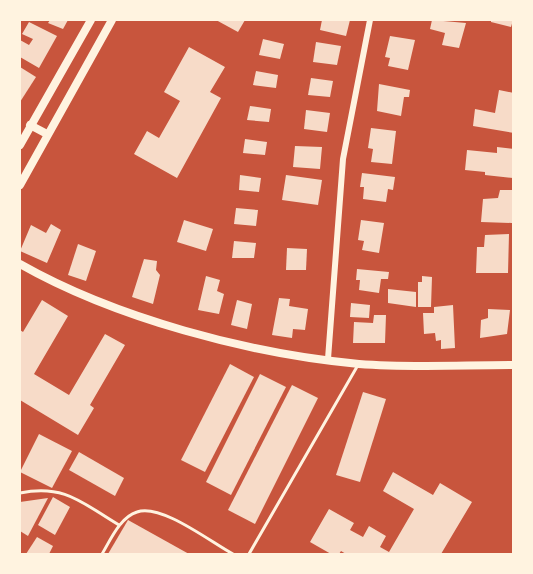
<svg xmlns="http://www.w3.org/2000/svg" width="533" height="574" font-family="'Roboto Condensed',sans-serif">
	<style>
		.building { fill: #f7dbc8 }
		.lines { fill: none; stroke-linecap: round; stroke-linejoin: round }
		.service { stroke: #fff3e0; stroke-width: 3 }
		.minor { stroke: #fff3e0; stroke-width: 6 }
		.tertiary { stroke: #fff3e0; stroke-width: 8 }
	</style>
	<rect width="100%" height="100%" fill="#c8553d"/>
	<g class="building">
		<polygon points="50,20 68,20 63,29 48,23"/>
		<polygon points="216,20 245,20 238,32"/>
		<polygon points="322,20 350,20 346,36 320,30"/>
		<polygon points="432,20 466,23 459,48 442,45 445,33 430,29"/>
		<polygon points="491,20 513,20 511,27 491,22"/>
		<polygon points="29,22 57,36 39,68 20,57 20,40 29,45 33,39 22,34"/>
		<polygon points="390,36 415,40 408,70 388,66 390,58 385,57"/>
		<polygon points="263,39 284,44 280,59 259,55"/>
		<polygon points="316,42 341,46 337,65 313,62"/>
		<polygon points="189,47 225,67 210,92 221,98 177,178 134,154 147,131 159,138 180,101 164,92"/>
		<polygon points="20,67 36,77 20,102"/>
		<polygon points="256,71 278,75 276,88 253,85"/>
		<polygon points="311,78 333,81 330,97 308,95"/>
		<polygon points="379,84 410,90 409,97 404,97 401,116 377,111"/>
		<polygon points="499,90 514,93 514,133 473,126 475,109 495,113"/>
		<polygon points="250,106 271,109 269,122 247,120"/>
		<polygon points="306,110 330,113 327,132 304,129"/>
		<polygon points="371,128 396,131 392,164 371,162 373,149 368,148"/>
		<polygon points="245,139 267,142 265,155 243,153"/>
		<polygon points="295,146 322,147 320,169 293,167"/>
		<polygon points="497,147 514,149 513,178 485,175 485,172 465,170 467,150 497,153"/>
		<polygon points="362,173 395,177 393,190 388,189 386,202 363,199 364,187 360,187"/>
		<polygon points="240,175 261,178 259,192 239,190"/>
		<polygon points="286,175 322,180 318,205 282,200"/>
		<polygon points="500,190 514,190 512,223 481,222 483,199 498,198"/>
		<polygon points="236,208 258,210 256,226 234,224"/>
		<polygon points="184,220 213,229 206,251 177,242"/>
		<polygon points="361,220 384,223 379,253 362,250 364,241 358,240"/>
		<polygon points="51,224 61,230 47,263 20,251 31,225 46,233"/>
		<polygon points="509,234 508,273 476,273 477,247 484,247 485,235"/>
		<polygon points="234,241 256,243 254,258 232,258"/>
		<polygon points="78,244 96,251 86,281 68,275"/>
		<polygon points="287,248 307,249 306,270 286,270"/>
		<polygon points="144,259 157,261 156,270 160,275 153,304 132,297"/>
		<polygon points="357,269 389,272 388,279 381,279 379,293 359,290 360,280 356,280"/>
		<polygon points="206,276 220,280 217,291 224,294 219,314 198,310"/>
		<polygon points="422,276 432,277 431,307 418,307 418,282 422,282"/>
		<polygon points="388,289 416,292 416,307 388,303"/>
		<polygon points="279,298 290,299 289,306 308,309 305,330 293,329 292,338 272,335"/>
		<polygon points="42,300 68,316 34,374 69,395 105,334 125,345 90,405 94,408 78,435 20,400 20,330 23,332"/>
		<polygon points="237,300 252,304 247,329 231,325"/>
		<polygon points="351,303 370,305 369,318 350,317"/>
		<polygon points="453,305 455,348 441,349 441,340 436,341 435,333 424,334 423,313 434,313 434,307"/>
		<polygon points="488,309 510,310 507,334 480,338 481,320 488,318"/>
		<polygon points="374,315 386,315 385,343 353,343 354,322 373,323"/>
		<polygon points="230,364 254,377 205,472 181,460"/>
		<polygon points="260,374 286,387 231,495 206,482"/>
		<polygon points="292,385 318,398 255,524 228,510"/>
		<polygon points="363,392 386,399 360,482 336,475"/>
		<polygon points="39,434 72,451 52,488 20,472"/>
		<polygon points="79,452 124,478 115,496 69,470"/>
		<polygon points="393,472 433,495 440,483 472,502 441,554 346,554 341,551 339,554 331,554 310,542 329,509 354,523 350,530 363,537 369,526 386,536 380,547 389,552 414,509 383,491"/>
		<polygon points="53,497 70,507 55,535 38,525"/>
		<polygon points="48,498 28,536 20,531 20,502"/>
		<polygon points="128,520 189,554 108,554"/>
		<polygon points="37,537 53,546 49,554 26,554"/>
	</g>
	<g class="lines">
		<g class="service">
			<path d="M 20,493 C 65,484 82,503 119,525"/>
			<path d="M 102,554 C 110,541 120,517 137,512 C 161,503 212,543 233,554"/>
			<polyline points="249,554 358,365"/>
		</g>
		<polyline class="minor" points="328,359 343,159 370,20"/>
		<g class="tertiary">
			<polyline points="30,125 47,134"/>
			<polyline points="20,145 91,20"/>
			<polyline points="20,185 112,20"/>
			<path d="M 20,264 C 115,318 250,354 359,364 C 410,368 462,365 514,365"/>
		</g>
	</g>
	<rect width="533" height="574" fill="none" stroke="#fff3e0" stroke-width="42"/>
</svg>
